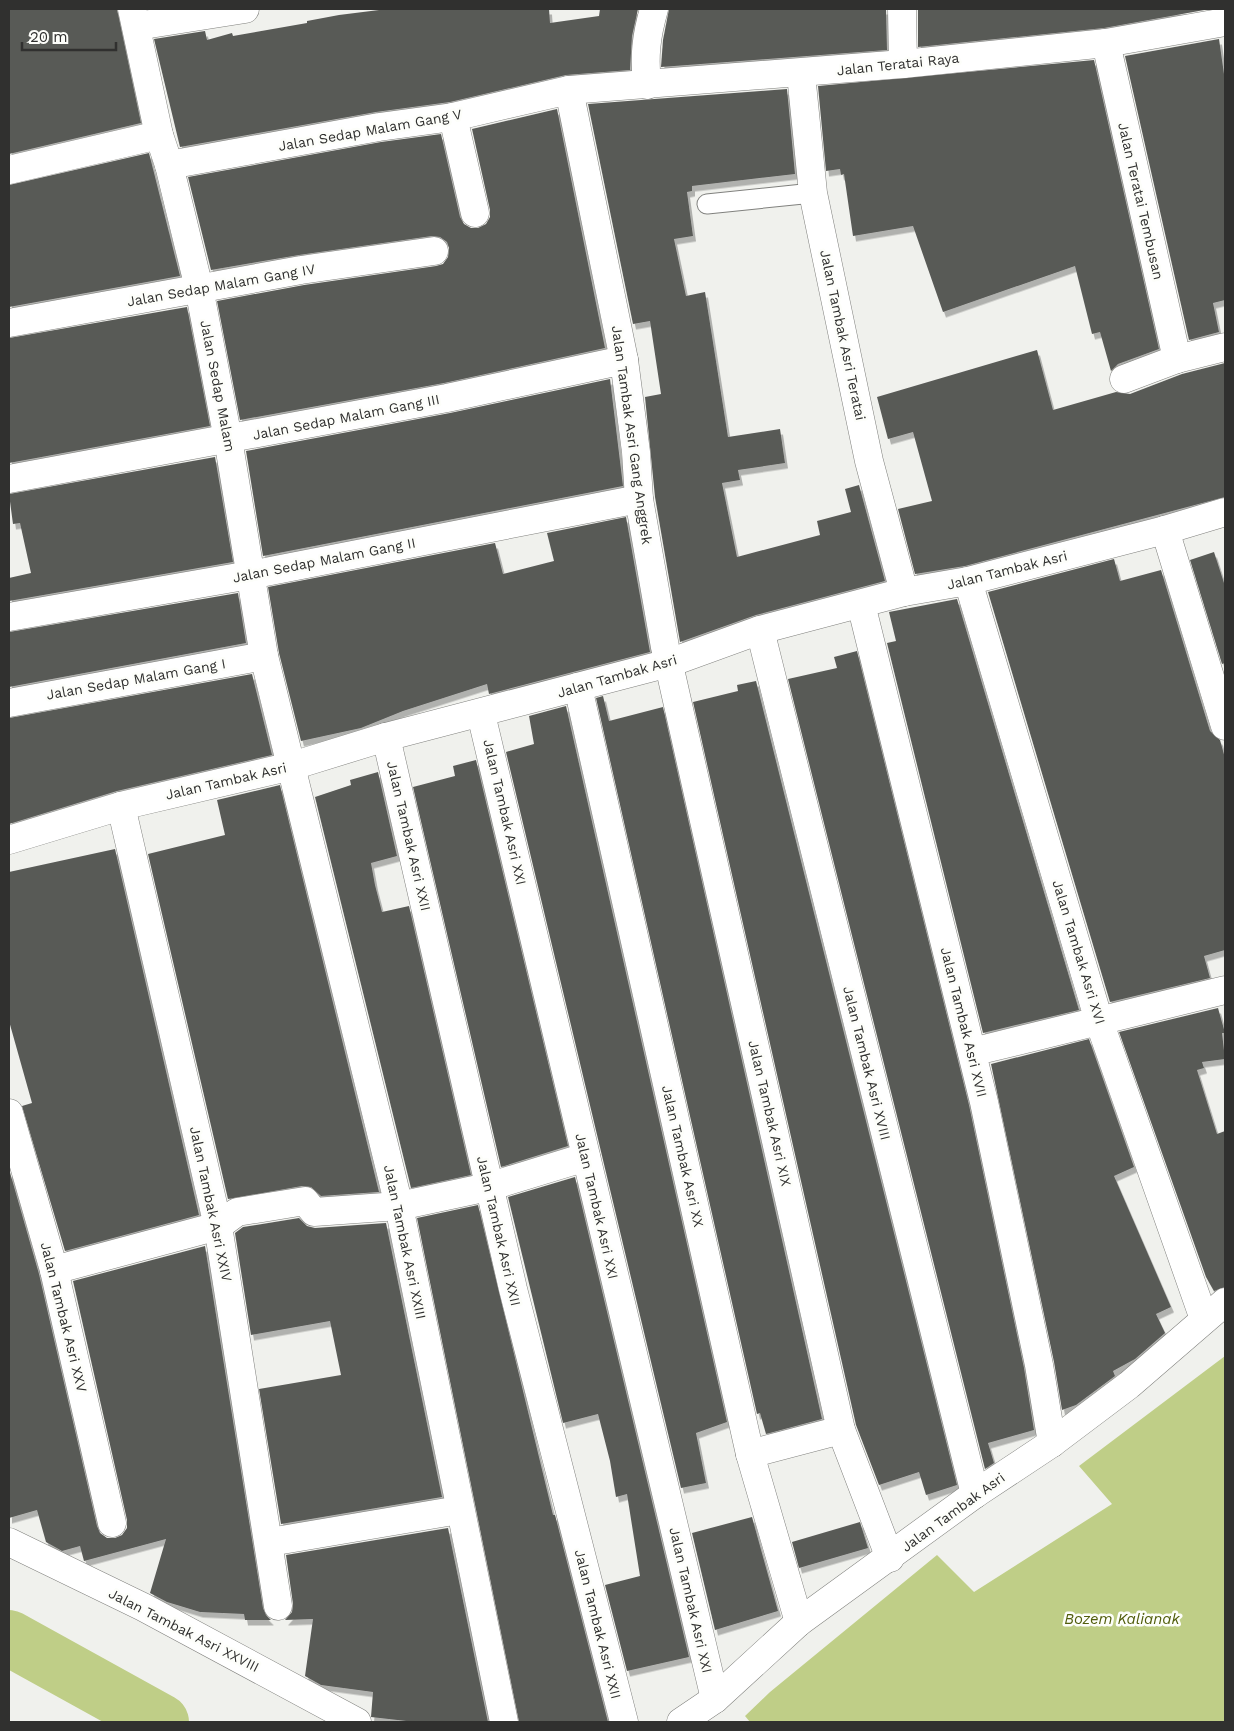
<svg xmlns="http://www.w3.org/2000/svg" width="1234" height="1731" font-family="'Work Sans',sans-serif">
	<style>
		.water { fill: #bfce87 }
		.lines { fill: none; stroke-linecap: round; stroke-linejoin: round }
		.river { stroke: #bfce87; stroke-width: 56 }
		.building { fill: #595a57; filter: url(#shadow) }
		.service-casing { stroke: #80817e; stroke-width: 21 }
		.minor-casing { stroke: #80817e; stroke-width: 29 }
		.service { stroke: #fff; stroke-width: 19 }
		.minor { stroke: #fff; stroke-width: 28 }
		.labels { text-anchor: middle; stroke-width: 5; stroke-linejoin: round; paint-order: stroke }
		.street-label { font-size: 14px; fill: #30302f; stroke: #fdfefa }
		.water-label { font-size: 15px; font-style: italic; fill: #505c0b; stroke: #fdfefa }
	</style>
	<defs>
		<filter id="shadow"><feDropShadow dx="3" dy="5.5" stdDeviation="0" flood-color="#0004"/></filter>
	</defs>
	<rect width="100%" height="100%" fill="#f0f1ed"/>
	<polygon class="water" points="1225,1356 1225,1722 750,1722 745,1716 770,1692 937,1555 974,1592 1112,1504 1079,1466"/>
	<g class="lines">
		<polyline class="river" points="9,1638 161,1722"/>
	</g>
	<g class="building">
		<polygon points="9,9 117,9 141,123 9,154"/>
		<polygon points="387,9 549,9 550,23 599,16 600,9 638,9 632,36 630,70 566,75 450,102 376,112 180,147 154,39 205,31 207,40 232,33 233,36 307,23 307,21 339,15"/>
		<polygon points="669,9 886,9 887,50 661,67 663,40"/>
		<polygon points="918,9 1210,9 1104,28 918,47"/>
		<polygon points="1219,39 1225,81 1225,300 1213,303 1219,332 1189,340 1125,56"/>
		<polygon points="1094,60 1159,349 1118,364 1111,371 1100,332 1092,334 1075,266 943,312 913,226 853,236 844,174 841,175 840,169 826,171 818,86"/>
		<polygon points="787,89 795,174 692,186 692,191 687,192 693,236 674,239 686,296 705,292 728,437 780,429 785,463 738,470 740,480 722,483 737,557 820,535 817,521 851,512 845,489 859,485 885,581 756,615 680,642 655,497 645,397 661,394 650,321 633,324 588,104"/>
		<polygon points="557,109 605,348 444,383 240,420 217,301 304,285 436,266 443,264 448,257 449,248 447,242 440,237 432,236 299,255 211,270 188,177 381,142 441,134 460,217 464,224 471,228 478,228 486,224 490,217 490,210 472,129"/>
		<polygon points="149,153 180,276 9,307 9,185"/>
		<polygon points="187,307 210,426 9,463 9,338"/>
		<polygon points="1037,350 1053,410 1116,392 1130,394 1182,374 1225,363 1225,497 965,566 915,574 898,509 932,501 913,432 888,439 877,397"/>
		<polygon points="610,379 623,486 263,556 246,451 450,413"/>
		<polygon points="215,457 233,562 9,601 9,578 31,573 20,523 13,524 9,494"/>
		<polygon points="626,517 650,652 489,694 487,684 403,711 361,728 301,741 279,653 268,587 495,543 503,574 554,561 547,533"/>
		<polygon points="1214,552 1225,586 1225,663 1222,664 1190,560"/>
		<polygon points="1114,559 1120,581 1161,570 1210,731 1220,740 1225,758 1225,950 1204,956 1210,978 1110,1002 988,592"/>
		<polygon points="238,593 246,643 9,687 9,632"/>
		<polygon points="957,599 1079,1010 983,1033 887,643 896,641 889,612"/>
		<polygon points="857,651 969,1105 1024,1368 1034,1430 988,1443 994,1463 985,1469 788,679 837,668 834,657"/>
		<polygon points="252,674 272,755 117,791 9,824 9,718"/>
		<polygon points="756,681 957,1485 926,1495 919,1472 879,1485 856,1425 693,702 738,691 737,685"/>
		<polygon points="603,696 609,721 663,707 822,1419 766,1434 760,1413 757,1414 596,698"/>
		<polygon points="566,706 727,1422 696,1433 706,1483 681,1488 506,752 534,744 529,716"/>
		<polygon points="476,760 568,1146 501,1167 413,787 455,776 453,766"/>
		<polygon points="378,772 397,856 371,863 375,885 382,912 409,906 471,1175 411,1188 315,797 351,785 350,780"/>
		<polygon points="280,785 379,1192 321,1196 311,1187 302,1186 228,1199 148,854 225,835 217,800"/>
		<polygon points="115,849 199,1215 65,1251 22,1106 32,1103 9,1021 9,872"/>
		<polygon points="1218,1008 1225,1033 1222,1033 1225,1059 1202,1062 1204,1068 1197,1070 1217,1134 1225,1131 1225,1287 1214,1291 1206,1277 1119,1032"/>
		<polygon points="1089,1039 1134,1167 1114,1176 1171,1307 1156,1314 1165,1333 1135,1359 1113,1371 1115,1376 1076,1405 1062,1410 1054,1362 991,1064"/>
		<polygon points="9,1169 39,1274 97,1526 100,1533 107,1538 115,1538 122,1535 127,1528 127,1520 73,1281 205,1246 263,1608 266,1615 271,1620 245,1620 244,1614 200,1612 167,1602 150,1593 166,1539 84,1561 80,1546 62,1551 46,1542 37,1510 9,1518"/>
		<polygon points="575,1177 689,1657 627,1671 605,1585 640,1576 627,1494 616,1497 610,1461 598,1414 563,1423 508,1197"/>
		<polygon points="478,1205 553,1515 555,1515 608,1722 519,1722 417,1218"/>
		<polygon points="299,1218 307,1226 315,1228 386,1223 442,1497 281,1524 259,1389 341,1375 330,1321 251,1335 235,1233 243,1227"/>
		<polygon points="752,1517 778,1611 715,1630 692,1533"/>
		<polygon points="860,1522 868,1548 799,1568 792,1542"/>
		<polygon points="448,1528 488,1722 415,1722 371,1717 373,1692 321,1685 305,1676 313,1619 285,1620 292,1612 293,1604 286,1555"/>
	</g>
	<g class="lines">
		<defs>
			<polyline id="service" points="707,204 813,193"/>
			<g id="minor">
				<polyline points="132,9 159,135 169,165 199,288 228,439 264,656 399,1206 504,1722"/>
				<polyline points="902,9 903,64"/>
				<polyline points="137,26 245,9"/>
				<polyline points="1106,43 1177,359"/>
				<polyline points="801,74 813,193 869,461 904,592"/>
				<path d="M 647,85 C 644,56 646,37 654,9"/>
				<polyline points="569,90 624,360 636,452 639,499 665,647 841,1430 890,1558"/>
				<polyline points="453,117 475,213"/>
				<polyline points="169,165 379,127 453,117 569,90 903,64 1106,43 1225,22"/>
				<polyline points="9,170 159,135"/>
				<polyline points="9,323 301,270 434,251"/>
				<polyline points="1124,379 1177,359 1225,347"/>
				<polyline points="9,479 447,398 624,360"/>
				<polyline points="1165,530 1225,726"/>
				<polyline points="968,581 1099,1021 1204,1319"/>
				<polyline points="861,604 984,1102 1039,1365 1052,1443"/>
				<polyline points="9,617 250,575 639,499"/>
				<polyline points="760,630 975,1494"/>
				<polyline points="578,687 750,1454 799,1622"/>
				<polyline points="9,703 264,656"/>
				<polyline points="481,714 715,1699"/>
				<polyline points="386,737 513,1289 624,1722"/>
				<polyline points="121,806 218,1226 278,1606"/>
				<polyline points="9,840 121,806 292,766 386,737 669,663 760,630 904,592 968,581 1165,530 1225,512"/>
				<polyline points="972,1052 1225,990"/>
				<polyline points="9,1113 54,1270 112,1523"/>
				<polyline points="54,1270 218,1226 237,1212 305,1201 314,1212 399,1206 488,1187 586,1157"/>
				<polyline points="750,1454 841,1430"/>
				<polyline points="9,1542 143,1607 357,1722"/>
				<polyline points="270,1542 459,1510"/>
				<polyline points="681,1722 715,1699 799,1622 975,1494 1052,1443 1129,1385 1225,1302"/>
			</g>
		</defs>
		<use href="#service" class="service-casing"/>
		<use href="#minor" class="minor-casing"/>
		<use href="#service" class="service"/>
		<use href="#minor" class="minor"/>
	</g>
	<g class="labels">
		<g class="street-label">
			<text transform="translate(898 64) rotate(-6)" y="5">Jalan Teratai Raya</text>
			<text transform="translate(370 130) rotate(-10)" y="5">Jalan Sedap Malam Gang V</text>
			<text transform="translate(1141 201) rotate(77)" y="5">Jalan Teratai Tembusan</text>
			<text transform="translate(221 285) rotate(-10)" y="5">Jalan Sedap Malam Gang IV</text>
			<text transform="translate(843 335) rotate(78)" y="5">Jalan Tambak Asri Teratai</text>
			<text transform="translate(218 386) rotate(79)" y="5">Jalan Sedap Malam</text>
			<text transform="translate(346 417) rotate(-11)" y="5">Jalan Sedap Malam Gang III</text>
			<text transform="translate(632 435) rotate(82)" y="5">Jalan Tambak Asri Gang Anggrek</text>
			<text transform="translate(324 560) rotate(-11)" y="5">Jalan Sedap Malam Gang II</text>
			<text transform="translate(1007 570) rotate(-14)" y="5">Jalan Tambak Asri</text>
			<text transform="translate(617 676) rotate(-16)" y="5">Jalan Tambak Asri</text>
			<text transform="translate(136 679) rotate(-10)" y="5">Jalan Sedap Malam Gang I</text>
			<text transform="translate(226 781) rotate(-13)" y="5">Jalan Tambak Asri</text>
			<text transform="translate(505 812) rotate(77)" y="5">Jalan Tambak Asri XXI</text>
			<text transform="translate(409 836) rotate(77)" y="5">Jalan Tambak Asri XXII</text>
			<text transform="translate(1079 952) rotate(73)" y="5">Jalan Tambak Asri XVI</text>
			<text transform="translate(964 1022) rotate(76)" y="5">Jalan Tambak Asri XVII</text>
			<text transform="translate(867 1063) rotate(76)" y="5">Jalan Tambak Asri XVIII</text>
			<text transform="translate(770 1113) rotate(77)" y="5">Jalan Tambak Asri XIX</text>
			<text transform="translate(683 1156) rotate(77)" y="5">Jalan Tambak Asri XX</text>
			<text transform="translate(211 1204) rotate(78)" y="5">Jalan Tambak Asri XXIV</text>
			<text transform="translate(597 1206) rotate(77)" y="5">Jalan Tambak Asri XXI</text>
			<text transform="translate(499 1231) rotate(77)" y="5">Jalan Tambak Asri XXII</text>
			<text transform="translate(405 1242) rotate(78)" y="5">Jalan Tambak Asri XXIII</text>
			<text transform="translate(64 1317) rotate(76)" y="5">Jalan Tambak Asri XXV</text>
			<text transform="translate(953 1512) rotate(-36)" y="5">Jalan Tambak Asri</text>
			<text transform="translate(691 1600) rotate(77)" y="5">Jalan Tambak Asri XXI</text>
			<text transform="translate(598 1624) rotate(76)" y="5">Jalan Tambak Asri XXII</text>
			<text transform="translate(184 1630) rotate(27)" y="5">Jalan Tambak Asri XXVIII</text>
		</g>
		<g class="water-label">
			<text x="1122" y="1624">Bozem Kalianak</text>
		</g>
	</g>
	<rect width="1234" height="1731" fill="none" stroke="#30302f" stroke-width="20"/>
	<path d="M22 42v8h94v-8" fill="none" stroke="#30302f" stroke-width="2.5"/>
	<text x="30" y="42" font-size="15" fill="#30302f" stroke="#fdfefa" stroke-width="4" paint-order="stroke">20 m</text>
</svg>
